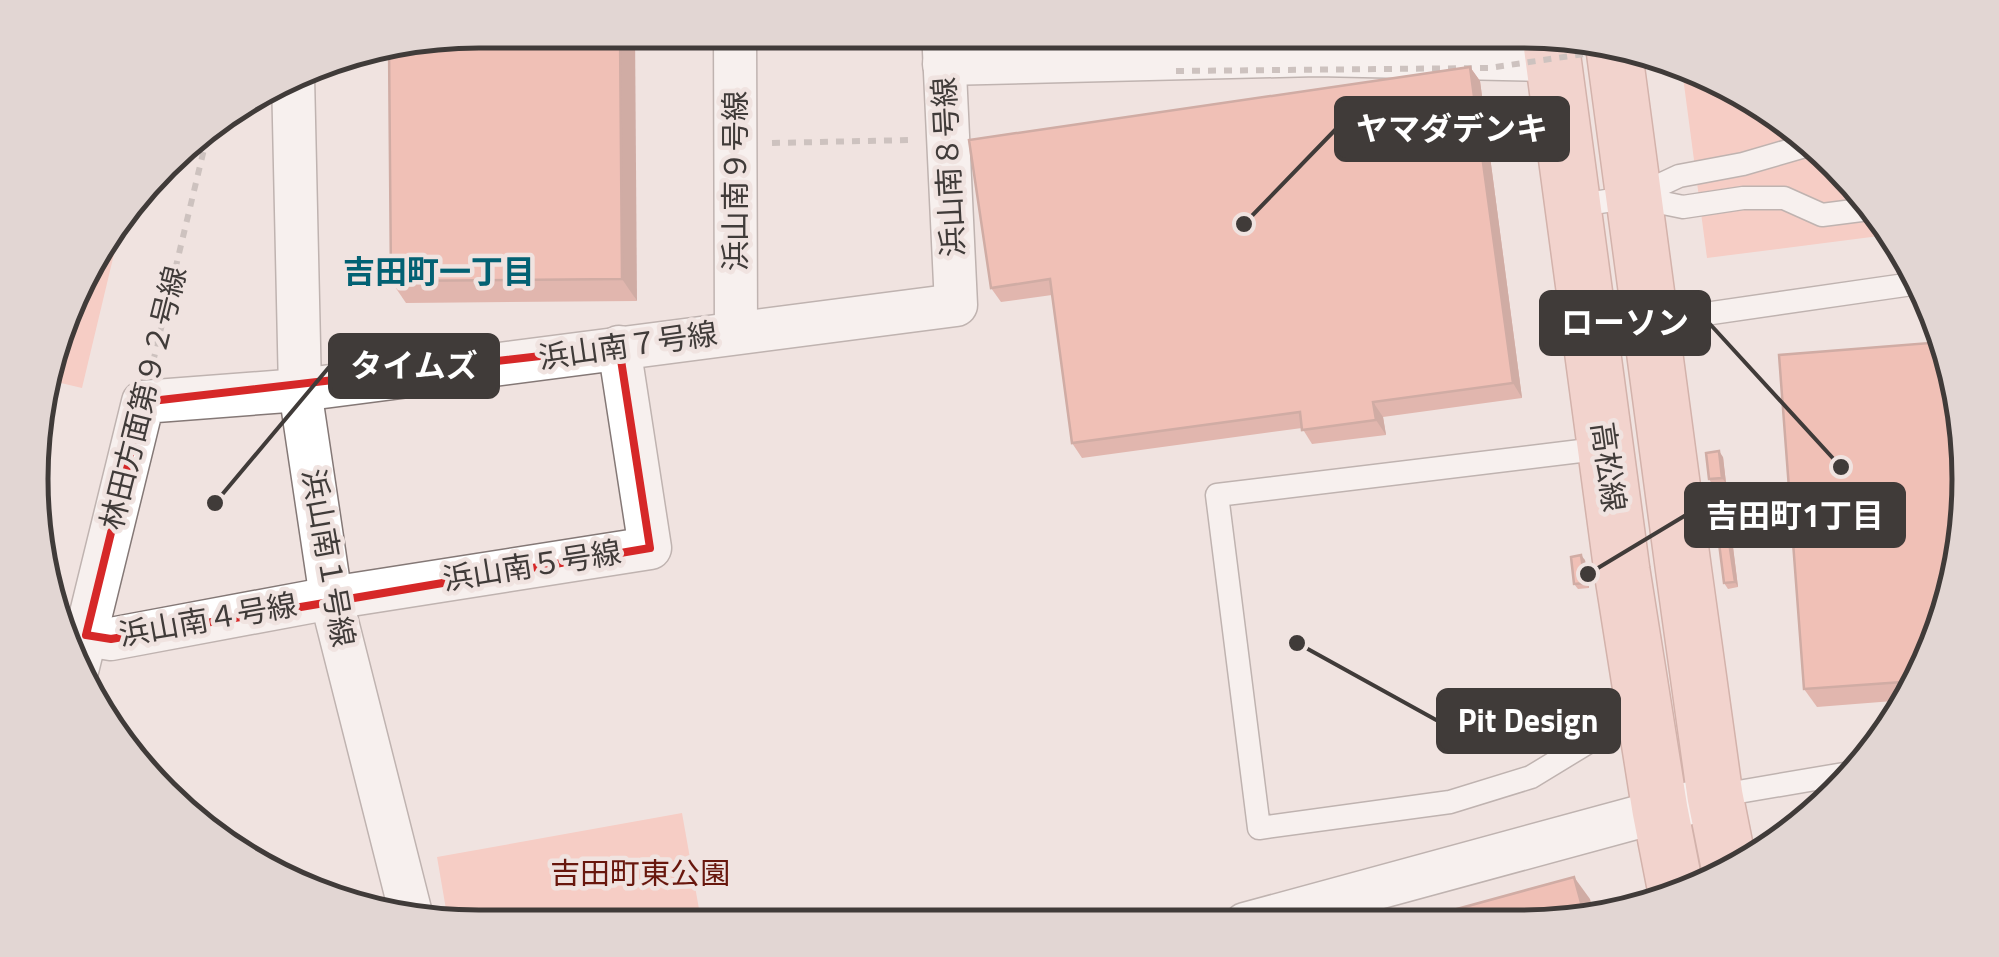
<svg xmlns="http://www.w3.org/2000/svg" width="1999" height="957" font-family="'Titillium Web','Noto Sans JP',sans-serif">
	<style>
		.green { fill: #fcb1a4 }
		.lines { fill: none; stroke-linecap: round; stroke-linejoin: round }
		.service-casing { stroke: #847876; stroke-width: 25 }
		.minor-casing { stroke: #847876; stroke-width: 45 }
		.primary-casing { stroke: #af756a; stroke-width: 58 }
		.path { stroke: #a39a97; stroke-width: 6; stroke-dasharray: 8 8; stroke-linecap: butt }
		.service { stroke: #fff; stroke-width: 22 }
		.minor { stroke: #fff; stroke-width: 42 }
		.primary { stroke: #f3bfb6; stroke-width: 55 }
		.path-bridge { stroke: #a39a97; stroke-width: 6; stroke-dasharray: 8 8; stroke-linecap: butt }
		.wall { fill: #ce7f72 }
		.shaded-wall { fill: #a8685c }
		.building { fill: #f09484; stroke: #a8685c; stroke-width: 2.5 }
		.marked { fill: none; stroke: #d62828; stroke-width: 8; stroke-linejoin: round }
		.labels { text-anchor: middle; stroke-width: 9; stroke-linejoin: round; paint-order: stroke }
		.street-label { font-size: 30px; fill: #403b39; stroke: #f0e3e0 }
		.park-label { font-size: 30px; fill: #68170d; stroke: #f0e3e0 }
		.neighbourhood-label { font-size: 32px; font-weight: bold; fill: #026173; stroke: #f0e3e0 }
		.rim { fill: none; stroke: #403b39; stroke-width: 5 }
		.leader { fill: none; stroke: #403b39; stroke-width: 4 }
		.callout-dot { fill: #403b39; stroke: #f0e3e0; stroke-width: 4 }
		.callout { fill: #403b39; stroke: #403b39; stroke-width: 4 }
		.callout-label { font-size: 32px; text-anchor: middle; font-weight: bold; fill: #fff }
	</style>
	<rect width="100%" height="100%" fill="#f0e3e0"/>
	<g class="green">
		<polygon points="1681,62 1693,64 1838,162 1887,235 1707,258"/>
		<polygon points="125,208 82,388 44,379 105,230"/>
		<polygon points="682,813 702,926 478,927 448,921 437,857"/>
	</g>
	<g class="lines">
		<defs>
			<g id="service">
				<polyline points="1634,197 1683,207 1743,198 1784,198 1822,215 1869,209"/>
				<polyline points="1572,206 1634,197 1679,176 1743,164 1812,144"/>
				<polyline points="1650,322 1919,283"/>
				<polyline points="1605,448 1217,495 1259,828 1450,802 1531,777 1643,709"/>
				<polyline points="1715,796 1856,772"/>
			</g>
			<g id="minor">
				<polyline points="735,30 736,332"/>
				<polyline points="944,64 1317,55 1553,60"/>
				<polyline points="293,76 300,390 331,598 411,914"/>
				<polyline points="86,635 111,639 331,598 650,548 619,347"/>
				<polyline points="76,675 143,402 300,390 956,305 943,30"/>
				<polyline points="1245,924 1690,803"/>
			</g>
			<g id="primary">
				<polyline points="1550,36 1622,571 1660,810 1677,897"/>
				<polyline points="1614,49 1684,573 1715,796 1730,871"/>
			</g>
		</defs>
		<use href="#service" class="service-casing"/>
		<use href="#minor" class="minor-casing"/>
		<use href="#primary" class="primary-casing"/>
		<g class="path">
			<polyline points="1505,97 1509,136 1517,138"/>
			<polyline points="772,143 910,140"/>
			<polyline points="153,362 211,120"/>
		</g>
		<use href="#service" class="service"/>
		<use href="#minor" class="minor"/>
		<use href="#primary" class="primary"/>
		<polyline class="path-bridge" points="1176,71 1489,68 1618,49"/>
	</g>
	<g class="wall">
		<polygon points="478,30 637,301 406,303 391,281"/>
		<polygon points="1339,30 1400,30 1399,34 1341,33"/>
		<polygon points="1470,67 1480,81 1522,398 1383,417 1386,435 1312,444 1302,428 1082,458 1072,443 1052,295 1001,302 991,288"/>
		<polygon points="1723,457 1726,483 1712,484 1709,479"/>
		<polygon points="1733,547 1738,587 1728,589 1724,583"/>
		<polygon points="1585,560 1589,588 1578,589 1574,584"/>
		<polygon points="1935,651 1906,700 1817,707 1804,689"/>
	</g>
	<g class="shaded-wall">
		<polygon points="620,30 635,30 637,301 622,279"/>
		<polygon points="1470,67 1480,81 1522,398 1513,383"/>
		<polygon points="1373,402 1383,417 1386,435 1376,420"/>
		<polygon points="1719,451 1723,457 1726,483 1722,478"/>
		<polygon points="1729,542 1733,547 1738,587 1735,582"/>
		<polygon points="1581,555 1585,560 1589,588 1585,583"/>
		<polygon points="1574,877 1590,899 1595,919 1586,921"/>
	</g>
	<g class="building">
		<polygon points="478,30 620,30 622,279 391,281 389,45"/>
		<polygon points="1470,67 1513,383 1373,402 1376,420 1302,430 1300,412 1072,443 1050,279 991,288 969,140"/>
		<polygon points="1942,342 1969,479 1935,651 1917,681 1804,689 1779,355"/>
		<polygon points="1719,451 1722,478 1709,479 1706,453"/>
		<polygon points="1729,542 1735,582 1724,583 1719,543"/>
		<polygon points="1581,555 1585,583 1574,584 1571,557"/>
		<polygon points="1574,877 1586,921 1580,923 1402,924"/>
	</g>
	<path d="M0 0H1999V957H0ZM 619,347 L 650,548 L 111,639 L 86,635 L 143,402 Z" fill="#f0e3e0" fill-opacity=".55" fill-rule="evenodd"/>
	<path class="marked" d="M 619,347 L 650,548 L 111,639 L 86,635 L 143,402 Z"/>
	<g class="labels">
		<g class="street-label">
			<text transform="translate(949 167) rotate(-93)" y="10">浜山南８号線</text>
			<text transform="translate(736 181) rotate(-90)" y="10">浜山南９号線</text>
			<text transform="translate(628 346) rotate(-8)" y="10">浜山南７号線</text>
			<text transform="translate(144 398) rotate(-76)" y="10">林田方面第９２号線</text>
			<text transform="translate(1608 467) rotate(82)" y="10">高松線</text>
			<text transform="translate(328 558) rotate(80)" y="10">浜山南１号線</text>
			<text transform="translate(532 566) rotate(-9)" y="10">浜山南５号線</text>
			<text transform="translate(208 620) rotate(-10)" y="10">浜山南４号線</text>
		</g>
		<g class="park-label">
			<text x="640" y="884">吉田町東公園</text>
		</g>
		<g class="neighbourhood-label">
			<text x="439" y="283">吉田町一丁目</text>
		</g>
	</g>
	<path d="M0 0H1999V957H0ZM479 48H1521A431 431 0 0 1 1952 479V479A431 431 0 0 1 1521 910H479A431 431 0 0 1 48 479V479A431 431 0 0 1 479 48Z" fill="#e2d6d3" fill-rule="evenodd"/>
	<path class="rim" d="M479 48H1521A431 431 0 0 1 1952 479V479A431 431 0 0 1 1521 910H479A431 431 0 0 1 48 479V479A431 431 0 0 1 479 48Z"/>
	<path class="leader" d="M1244 224L1336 129M1841 467L1709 323M215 503L330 366M1588 574L1686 515M1297 643L1438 721"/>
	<g class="callout-dot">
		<circle cx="1244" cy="224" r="10"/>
		<circle cx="1841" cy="467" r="10"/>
		<circle cx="215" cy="503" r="10"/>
		<circle cx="1588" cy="574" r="10"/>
		<circle cx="1297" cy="643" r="10"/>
	</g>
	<g class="callout">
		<rect x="1336" y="98" width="232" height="62" rx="10"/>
		<rect x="1541" y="292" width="168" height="62" rx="10"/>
		<rect x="330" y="335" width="168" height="62" rx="10"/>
		<rect x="1686" y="484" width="218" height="62" rx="10"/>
		<rect x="1438" y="690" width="181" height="62" rx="10"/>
	</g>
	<g class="callout-label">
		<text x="1452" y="140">ヤマダデンキ</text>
		<text x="1625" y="334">ローソン</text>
		<text x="414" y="377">タイムズ</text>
		<text x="1795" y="527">吉田町1丁目</text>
		<text x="1528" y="732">Pit Design</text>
	</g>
</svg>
